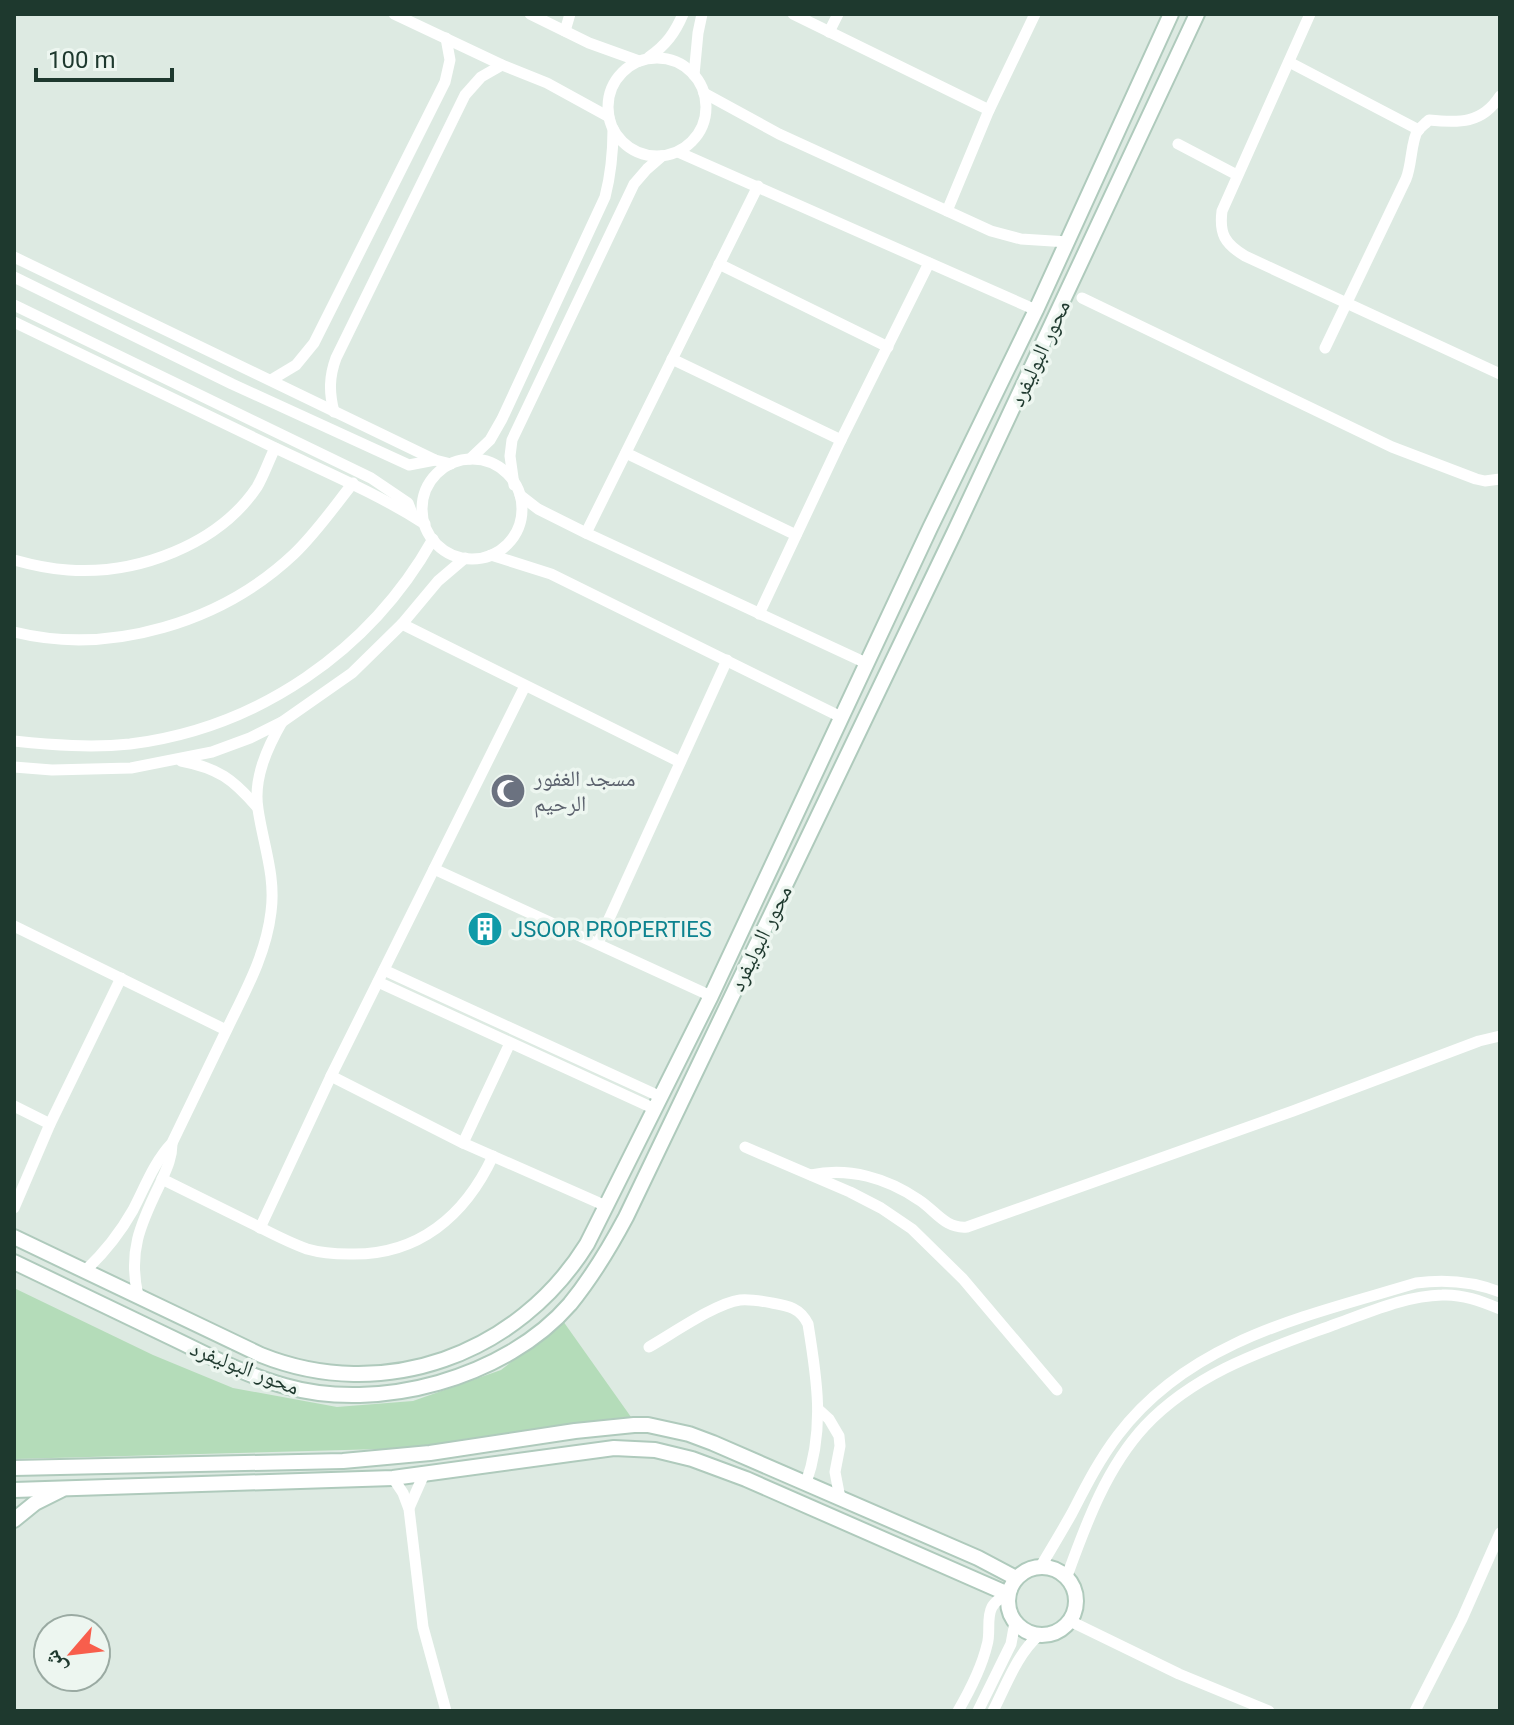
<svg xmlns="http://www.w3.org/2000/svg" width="1514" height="1725" font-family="Roboto,'Noto Naskh Arabic',sans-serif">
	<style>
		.green { fill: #b4dcb9 }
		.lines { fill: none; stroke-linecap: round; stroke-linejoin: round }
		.secondary-casing { stroke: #afcabc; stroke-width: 18 }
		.street { stroke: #fff; stroke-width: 11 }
		.secondary { stroke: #fff; stroke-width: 14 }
		.labels { text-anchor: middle; stroke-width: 7; stroke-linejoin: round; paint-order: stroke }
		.street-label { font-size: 22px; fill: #1e392e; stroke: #edf6f0 }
		.worship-label { font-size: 22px; fill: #5b616d; stroke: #edf6f0; text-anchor: start }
		.culture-label { font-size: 22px; fill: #0d838f; stroke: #edf6f0; text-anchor: start }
	</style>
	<rect width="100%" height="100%" fill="#ddeae2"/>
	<polygon class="green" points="14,1288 153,1355 233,1388 337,1407 413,1401 501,1370 563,1321 631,1417 453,1447 14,1459"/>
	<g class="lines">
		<defs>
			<g id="secondary">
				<path d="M 14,1237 L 261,1355 C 383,1404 518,1355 587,1244 L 711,996 L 930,528 L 1036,310 L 1171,14"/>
				<path d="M 14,1262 C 65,1287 117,1311 168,1336 C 206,1354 244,1375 285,1386 C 378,1413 506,1378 570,1304 C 592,1277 610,1247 626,1217 L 954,533 L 1197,14"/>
				<polyline points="14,1468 343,1461 430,1453 575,1431 634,1425 648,1425 689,1434 713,1443 978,1558 1016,1578"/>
				<polyline points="14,1490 393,1478 614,1448 655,1450 692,1459 746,1479 1008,1594"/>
				<polyline points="14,1520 35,1503 61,1490"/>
				<circle cx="1042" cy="1601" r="34"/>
			</g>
		</defs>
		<use href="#secondary" class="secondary-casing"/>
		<g class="street">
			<polyline points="394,14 502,65 547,83 609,117"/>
			<polyline points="530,14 589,43 639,61"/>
			<polyline points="793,14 989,110"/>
			<path d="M 1310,14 L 1222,211 C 1219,234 1225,244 1245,256 L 1500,374"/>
			<polyline points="565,31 570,14"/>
			<polyline points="829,32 838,14"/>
			<path d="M 649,57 C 666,45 675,33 683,14"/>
			<circle cx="657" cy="107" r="49"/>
			<polyline points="1289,62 1419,130"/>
			<polyline points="694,75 698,33 702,14"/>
			<polyline points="704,93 779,134 991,231 1021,239 1068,242"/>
			<polyline points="1178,144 1237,175"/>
			<polyline points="678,152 1036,310"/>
			<polyline points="947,211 989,110 1035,14"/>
			<polyline points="14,257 435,460 451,464"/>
			<polyline points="719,264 888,347"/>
			<polyline points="14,277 232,384 409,465 435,460"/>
			<polyline points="1082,298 1392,447 1476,479 1485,481 1500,479"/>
			<polyline points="14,305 371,478 408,503 413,516"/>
			<path d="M 14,322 C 98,363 183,403 267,444 C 321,470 375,492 425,524"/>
			<path d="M 1325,348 L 1406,179 C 1412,165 1411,140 1418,130 C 1419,129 1428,121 1429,120 C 1459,123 1482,124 1500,96"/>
			<polyline points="672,359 841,440"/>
			<polyline points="271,380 296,365 314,343 445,82 450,60 446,38"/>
			<path d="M 334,412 C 329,392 329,377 336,358 L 465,95 L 481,77 L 502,65"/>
			<polyline points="626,453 796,535"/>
			<path d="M 470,459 L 490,440 L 502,419 L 605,197 C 611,174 613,153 613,129"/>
			<circle cx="472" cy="509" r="50"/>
			<polyline points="514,485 510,456 512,440 634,184 647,169 662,156"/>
			<polyline points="520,495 538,509 586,533 866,663"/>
			<polyline points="586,533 758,186"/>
			<polyline points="491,555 551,574 841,717"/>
			<path d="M 14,560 C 32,565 50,569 68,570 C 137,575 218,545 257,487 C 264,475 269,460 275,448"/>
			<polyline points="759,614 841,440 929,263"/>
			<polyline points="402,624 680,762"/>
			<path d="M 14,632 C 111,656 222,622 294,554 C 316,533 334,507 353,483"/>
			<path d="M 14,741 C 53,745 91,748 130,744 C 258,728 370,651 433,539"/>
			<path d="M 181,761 C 218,768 233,779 257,807"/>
			<polyline points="14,767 52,770 131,768 212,752 250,738 282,722 352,673 402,624 438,581 465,558"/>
			<polyline points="434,869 711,996"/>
			<polyline points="14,926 226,1030"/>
			<polyline points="598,943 727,660"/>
			<polyline points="384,970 661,1097"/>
			<polyline points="378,982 655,1109"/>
			<polyline points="331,1076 463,1143 606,1206"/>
			<polyline points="14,1106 50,1124"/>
			<polyline points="463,1143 510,1043"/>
			<polyline points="745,1147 850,1192 881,1208 912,1229 963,1279 1057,1390"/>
			<path d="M 811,1175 C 849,1167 887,1178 919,1200 C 936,1211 945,1229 967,1227 L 1293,1111 L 1479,1041 L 1500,1036"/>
			<path d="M 162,1179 C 192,1194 221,1208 251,1223 C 269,1232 287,1242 307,1249 C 321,1253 335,1254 349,1254 C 418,1256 465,1216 493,1156"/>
			<polyline points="14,1208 50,1124 121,978"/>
			<polyline points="260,1228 331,1076 525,686"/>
			<path d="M 85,1271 C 104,1253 120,1233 133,1210 C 145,1187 154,1162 172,1143 C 191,1104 209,1066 228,1027 C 246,990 266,954 271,912 C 276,876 263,844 258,809 C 253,779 267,748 282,722"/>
			<path d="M 138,1296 C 128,1252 140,1225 159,1186 C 165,1172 172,1160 172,1144"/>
			<path d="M 649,1347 C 672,1334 716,1303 740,1300 C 751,1299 761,1301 772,1303 C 789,1306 800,1308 808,1324 C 817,1379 825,1429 806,1483"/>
			<polyline points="818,1409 829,1419 839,1436 840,1446 835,1472 840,1498"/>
			<polyline points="393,1478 403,1493 409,1509 423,1627 446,1711"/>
			<polyline points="409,1508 424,1474"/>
			<path d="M 1041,1566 C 1051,1549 1062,1531 1072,1513 C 1086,1486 1099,1460 1118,1435 C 1191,1339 1307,1316 1416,1283 C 1445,1279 1472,1281 1500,1292"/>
			<path d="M 1067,1576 C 1086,1524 1106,1468 1145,1426 C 1197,1371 1268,1349 1336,1324 C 1370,1312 1405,1296 1442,1295 C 1462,1294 1481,1301 1500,1309"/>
			<polyline points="1070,1621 1179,1674 1269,1711"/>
			<path d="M 958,1711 C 969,1692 982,1666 987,1645 C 991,1633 986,1618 992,1607 C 996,1600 1001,1598 1008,1596"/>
			<polyline points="978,1711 1011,1644 1015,1622"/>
			<path d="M 993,1711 C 1006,1686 1017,1654 1039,1635"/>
			<polyline points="1415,1711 1462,1619 1500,1533"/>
		</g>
		<use href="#secondary" class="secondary"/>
	</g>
	<defs>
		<symbol id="mosque-disc" viewBox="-11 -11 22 22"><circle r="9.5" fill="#6b7280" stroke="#edf6f0"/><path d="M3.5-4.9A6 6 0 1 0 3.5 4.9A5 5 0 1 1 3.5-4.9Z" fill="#fff"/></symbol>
		<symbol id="building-disc" viewBox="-11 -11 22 22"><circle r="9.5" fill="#0f9aa8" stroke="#edf6f0"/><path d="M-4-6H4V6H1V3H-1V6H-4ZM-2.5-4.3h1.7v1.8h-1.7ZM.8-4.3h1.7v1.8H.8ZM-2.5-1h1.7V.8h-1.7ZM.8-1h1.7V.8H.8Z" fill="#fff"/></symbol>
	</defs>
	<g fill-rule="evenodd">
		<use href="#mosque-disc" x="488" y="771" width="40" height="40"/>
		<use href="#building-disc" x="465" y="909" width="40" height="40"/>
	</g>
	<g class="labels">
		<g class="street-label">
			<text transform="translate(1039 353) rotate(-65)" y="8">محور البوليفرد</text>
			<text transform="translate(760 938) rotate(-64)" y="8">محور البوليفرد</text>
			<text transform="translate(245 1367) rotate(21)" y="8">محور البوليفرد</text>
		</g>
		<g class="worship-label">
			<text x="534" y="786">مسجد الغفور<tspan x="534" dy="25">الرحيم</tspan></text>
		</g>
		<g class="culture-label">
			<text x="511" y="937">JSOOR PROPERTIES</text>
		</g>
	</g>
	<rect width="1514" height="1725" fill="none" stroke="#1e392e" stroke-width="32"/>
	<g transform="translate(72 1653) rotate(242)"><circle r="38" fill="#edf6f0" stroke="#9aaaa2" stroke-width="2"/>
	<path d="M0-6L14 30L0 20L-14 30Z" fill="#f85e4c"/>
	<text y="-12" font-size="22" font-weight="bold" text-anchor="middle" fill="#1e392e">ش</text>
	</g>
	<path d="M36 68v12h136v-12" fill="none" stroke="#1e392e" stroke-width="4"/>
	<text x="48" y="68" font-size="24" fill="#1e392e" stroke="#edf6f0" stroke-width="6" paint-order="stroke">100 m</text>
</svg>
